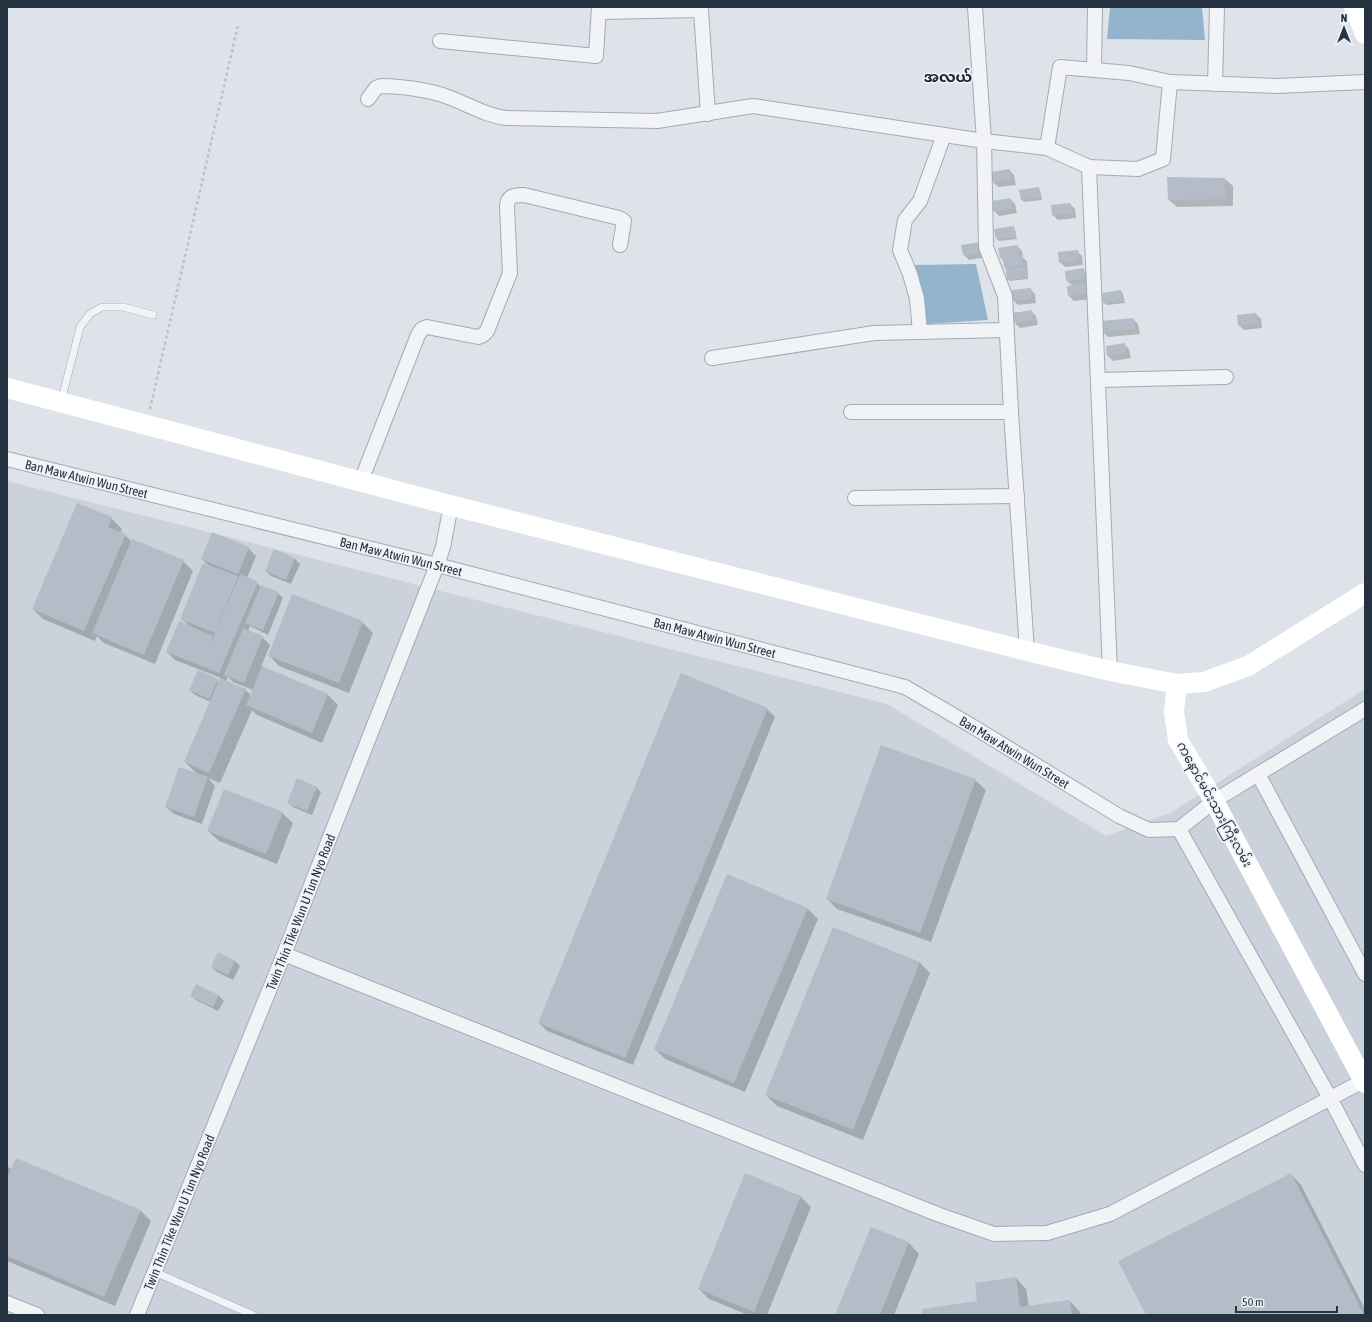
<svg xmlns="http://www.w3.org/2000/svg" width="1372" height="1322" font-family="'Asap Condensed','Noto Sans Myanmar',sans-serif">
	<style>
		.built { fill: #cbd2db }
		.water { fill: #94b4cd }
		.shadow { fill: #0003; fill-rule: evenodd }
		.building { fill: #b4bcc7 }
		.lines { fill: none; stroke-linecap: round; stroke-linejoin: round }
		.lane-casing { stroke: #a3aab4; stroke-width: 8 }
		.street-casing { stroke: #a3aab4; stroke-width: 16 }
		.path { stroke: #bcc1c8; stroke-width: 2.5; stroke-dasharray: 3 3; stroke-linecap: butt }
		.lane { stroke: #f1f3f7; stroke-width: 7 }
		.street { stroke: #f1f3f7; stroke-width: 14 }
		.secondary { stroke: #fff; stroke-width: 20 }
		.labels { text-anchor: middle; stroke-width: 3.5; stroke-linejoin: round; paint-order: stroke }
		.street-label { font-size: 13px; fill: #253242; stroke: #edf2f6 }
		.quarter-label { font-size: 15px; font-weight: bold; fill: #182332; stroke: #edf2f6 }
	</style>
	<rect width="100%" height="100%" fill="#dee3e9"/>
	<polygon class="built" points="7,481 887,704 1106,836 1170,813 1365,689 1365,1315 7,1315"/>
	<g class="water">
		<polygon points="1110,7 1202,7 1205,40 1107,39"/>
		<polygon points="976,264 988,320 926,324 915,265"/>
	</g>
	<g class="shadow">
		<polygon points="1009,170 1014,175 1016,185 998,187 993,182"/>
		<polygon points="1225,179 1233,186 1233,206 1177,207 1169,200"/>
		<polygon points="1038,188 1040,190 1042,200 1024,202 1022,200"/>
		<polygon points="1010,199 1015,204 1017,213 999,216 994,211"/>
		<polygon points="1070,204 1075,209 1076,218 1058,220 1053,215"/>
		<polygon points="1013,227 1015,230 1017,239 999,241 997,239"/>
		<polygon points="980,243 987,257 969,260 964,255"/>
		<polygon points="1017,246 1022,251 1023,258 1027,261 1028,279 1010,281 1008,279 1004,261 1001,258"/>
		<polygon points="1077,251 1082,256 1083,265 1065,267 1060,262"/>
		<polygon points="1083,269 1088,274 1090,283 1085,284 1091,290 1092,299 1074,301 1069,296 1068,287 1073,286 1067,281"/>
		<polygon points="1030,289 1035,294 1036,303 1018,305 1013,300"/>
		<polygon points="1121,291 1123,294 1125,303 1107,305 1104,303 1103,294"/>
		<polygon points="1031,311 1036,316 1038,325 1020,328 1015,323"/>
		<polygon points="1256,314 1261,319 1262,328 1244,330 1239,325"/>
		<polygon points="1133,319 1138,324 1140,334 1108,337 1103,332"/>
		<polygon points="1124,344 1129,349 1131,358 1113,361 1108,356"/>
		<polygon points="111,518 122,529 120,533 125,535 132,542 183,561 193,571 155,664 104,643 97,636 95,641 43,619 33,609"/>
		<path d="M 248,548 L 256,556 L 247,578 L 257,583 L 261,587 L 278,593 L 283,598 L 268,635 L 250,626 L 248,631 L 262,637 L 270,645 L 261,667 L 328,695 L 338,705 L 322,743 L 257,715 L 252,710 L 220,783 L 208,778 L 215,786 L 202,824 L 174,814 L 166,807 L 197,774 L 185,762 L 211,702 L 195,695 L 190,690 L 217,680 L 219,682 L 221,678 L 175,660 L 167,652 L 190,627 L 182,619 L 209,566 L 202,559 ZM 228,677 L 233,682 L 253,690 L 251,695 L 245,690 L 226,682 Z"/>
		<polygon points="275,551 295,559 300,564 291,584 271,576 266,571"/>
		<polygon points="362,622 373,633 349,693 279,666 269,655"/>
		<polygon points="767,709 775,717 633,1065 547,1031 539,1023"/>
		<polygon points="975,780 986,790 931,942 837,909 827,899"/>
		<polygon points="316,787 321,792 312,815 293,807 288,802"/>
		<polygon points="282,813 293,823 277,864 219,841 208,831"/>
		<polygon points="807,908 818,919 745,1092 665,1059 655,1049"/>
		<polygon points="833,928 920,963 930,973 863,1140 777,1106 766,1095"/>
		<polygon points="219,954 235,961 240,966 233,980 217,972 212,967"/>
		<polygon points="196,985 219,996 224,1001 218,1011 196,1000 191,995"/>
		<polygon points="16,1159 141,1211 151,1221 115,1306 7,1261 7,1166 12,1170"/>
		<polygon points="746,1174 801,1197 811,1207 767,1315 748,1315 709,1299 699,1289"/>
		<polygon points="1291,1174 1301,1185 1365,1309 1365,1315 1147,1315"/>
		<polygon points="871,1228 909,1243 919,1254 894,1315 836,1315"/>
		<polygon points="1016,1278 1026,1289 1029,1307 1070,1301 1080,1312 1081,1315 923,1315 978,1302"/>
	</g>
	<g class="building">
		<polygon points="1010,169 1011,180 992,182 991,172"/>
		<polygon points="1167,177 1225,178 1225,199 1168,200"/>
		<polygon points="1039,187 1040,198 1021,200 1019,190"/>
		<polygon points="1011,198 1012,209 993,211 991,201"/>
		<polygon points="1070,203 1072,213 1052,216 1051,205"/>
		<polygon points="1014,226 1015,237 996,239 994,229"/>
		<polygon points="981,242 982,253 963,255 961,245"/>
		<polygon points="1018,245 1019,256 1022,255 1023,266 1004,268 1003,258 1000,258 998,248"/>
		<polygon points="1078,250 1079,260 1059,263 1058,252"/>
		<polygon points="1025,267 1026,277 1007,280 1006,269"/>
		<polygon points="1084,268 1085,279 1066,281 1065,271"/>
		<polygon points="1086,283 1087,294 1068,296 1067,286"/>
		<polygon points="1031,288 1032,298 1012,301 1011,290"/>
		<polygon points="1121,290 1123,301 1103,303 1102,293"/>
		<polygon points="1032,310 1033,321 1014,323 1012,313"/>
		<polygon points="1256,313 1257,323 1238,326 1237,315"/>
		<polygon points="1134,318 1135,329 1102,332 1101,321"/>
		<polygon points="1125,343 1126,354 1107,356 1106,346"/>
		<polygon points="77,503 112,517 108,527 126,534 84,631 32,609"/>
		<polygon points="212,532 249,547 238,574 201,559"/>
		<polygon points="132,539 184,560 144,655 92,633"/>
		<polygon points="274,549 295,558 286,580 265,571"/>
		<polygon points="203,563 238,576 215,633 180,619"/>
		<polygon points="240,574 258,582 219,673 166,652 179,621 213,636 207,652"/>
		<polygon points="261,585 279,592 263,630 245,623"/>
		<polygon points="292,594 363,621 339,683 268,656"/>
		<polygon points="243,628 263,636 244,683 224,675"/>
		<polygon points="262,666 328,694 312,733 246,705"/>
		<polygon points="198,670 218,679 209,699 189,690"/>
		<polygon points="681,673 768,708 625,1058 538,1023"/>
		<polygon points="220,678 246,689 209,773 184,762"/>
		<polygon points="881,745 976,779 920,933 826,899"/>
		<polygon points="179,767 208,777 194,817 165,807"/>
		<polygon points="297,778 317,787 307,811 287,803"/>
		<polygon points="224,789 283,812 266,854 207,831"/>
		<polygon points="727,874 808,908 734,1083 654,1049"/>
		<polygon points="833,927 920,962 853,1130 765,1095"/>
		<polygon points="218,952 235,961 228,975 211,967"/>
		<polygon points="196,984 219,995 213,1007 190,996"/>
		<polygon points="16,1158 141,1210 104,1297 7,1256 7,1178"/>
		<polygon points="745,1173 801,1196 754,1312 698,1289"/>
		<polygon points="1291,1173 1364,1315 1146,1315 1118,1261"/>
		<polygon points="871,1227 909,1242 880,1315 835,1315"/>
		<polygon points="1016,1277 1020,1307 1070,1300 1072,1315 922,1315 922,1309 977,1301 975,1283"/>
	</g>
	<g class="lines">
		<defs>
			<g id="lane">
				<polyline points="61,402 80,327 90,314 102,307 123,307 153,315"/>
				<polyline points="155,1272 253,1315"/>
			</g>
			<g id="street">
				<polyline points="975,7 984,141 986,247 1005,296 1011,412 1027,651"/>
				<polyline points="600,12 701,10 708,114"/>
				<polyline points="440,41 596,56 599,7"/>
				<polyline points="1094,69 1095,7"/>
				<polyline points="1215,84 1217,7"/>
				<path d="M 368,99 L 376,88 L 381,86 C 399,86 431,90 448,97 C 468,104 486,116 507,118 L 657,121 L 753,106 L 984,141 L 1047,148 L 1089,167 L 1138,169 L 1163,159 L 1170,82"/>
				<polyline points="1047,148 1060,67 1129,73 1170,82 1277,86 1365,82"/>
				<polyline points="1089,167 1110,671"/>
				<polyline points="920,332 917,299 910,274 900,250 905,220 920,201 944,135"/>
				<polyline points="712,358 874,333 1006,330"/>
				<polyline points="1098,380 1226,377"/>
				<polyline points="851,412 1011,412"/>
				<path id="s1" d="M 7,459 L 437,565 L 905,687 L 972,726 L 1119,816 L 1149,830 L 1179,829 L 1214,801 L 1365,709"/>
				<path d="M 361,481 L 418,335 L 422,329 L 427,327 L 478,337 L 483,335 L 487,331 L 510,273 L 507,207 C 507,196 514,195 524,195 L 619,218 L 624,221 L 620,245"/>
				<polyline points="855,498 1017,496"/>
				<polyline points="1258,774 1365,974"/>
				<polyline points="1179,829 1330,1098 1365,1165"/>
				<polyline points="284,954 937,1214 994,1234 1047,1233 1110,1214 1365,1080"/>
				<polyline points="7,1303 37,1315"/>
				<path id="s2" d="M 137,1315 L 284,954 L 437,565 L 443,547 L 451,505"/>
			</g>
		</defs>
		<use href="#lane" class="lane-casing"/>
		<use href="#street" class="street-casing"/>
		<polyline class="path" points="150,409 238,25"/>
		<use href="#lane" class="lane"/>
		<use href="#street" class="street"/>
		<g class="secondary">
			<polyline points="1354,7 1365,34"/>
			<polyline points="7,388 461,508 1027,651 1110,671 1177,684 1204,682 1248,666 1365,593"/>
			<polyline points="1177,684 1174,712 1178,740 1214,801 1365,1083"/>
		</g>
	</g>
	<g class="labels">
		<g class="street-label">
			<text dy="5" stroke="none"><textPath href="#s1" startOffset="82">Ban Maw Atwin Wun Street</textPath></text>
			<text dy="5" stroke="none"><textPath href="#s1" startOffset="406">Ban Maw Atwin Wun Street</textPath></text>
			<text dy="5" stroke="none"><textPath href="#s1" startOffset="730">Ban Maw Atwin Wun Street</textPath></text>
			<text dy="5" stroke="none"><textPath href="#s1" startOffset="1054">Ban Maw Atwin Wun Street</textPath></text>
			<text transform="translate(1215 804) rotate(61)" y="5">ကနောင်မင်းသားကြီးလမ်း</text>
			<text dy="5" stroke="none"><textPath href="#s2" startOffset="435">Twin Thin Tike Wun U Tun Nyo Road</textPath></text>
			<text dy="5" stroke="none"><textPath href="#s2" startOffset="111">Twin Thin Tike Wun U Tun Nyo Road</textPath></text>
		</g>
		<g class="quarter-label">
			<text x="948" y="82">အလယ်</text>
		</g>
	</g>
	<rect width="1372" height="1322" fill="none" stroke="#253242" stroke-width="16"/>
	<g transform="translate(1344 28)" stroke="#edf2f6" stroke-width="3" paint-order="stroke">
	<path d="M0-3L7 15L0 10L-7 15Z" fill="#253242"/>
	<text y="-6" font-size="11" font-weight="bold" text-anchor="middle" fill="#253242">N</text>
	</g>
	<path d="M1236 1306v6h101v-6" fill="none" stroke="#253242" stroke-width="2"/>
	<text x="1242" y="1306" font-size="12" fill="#253242" stroke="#edf2f6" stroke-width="3" paint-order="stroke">50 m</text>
</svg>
